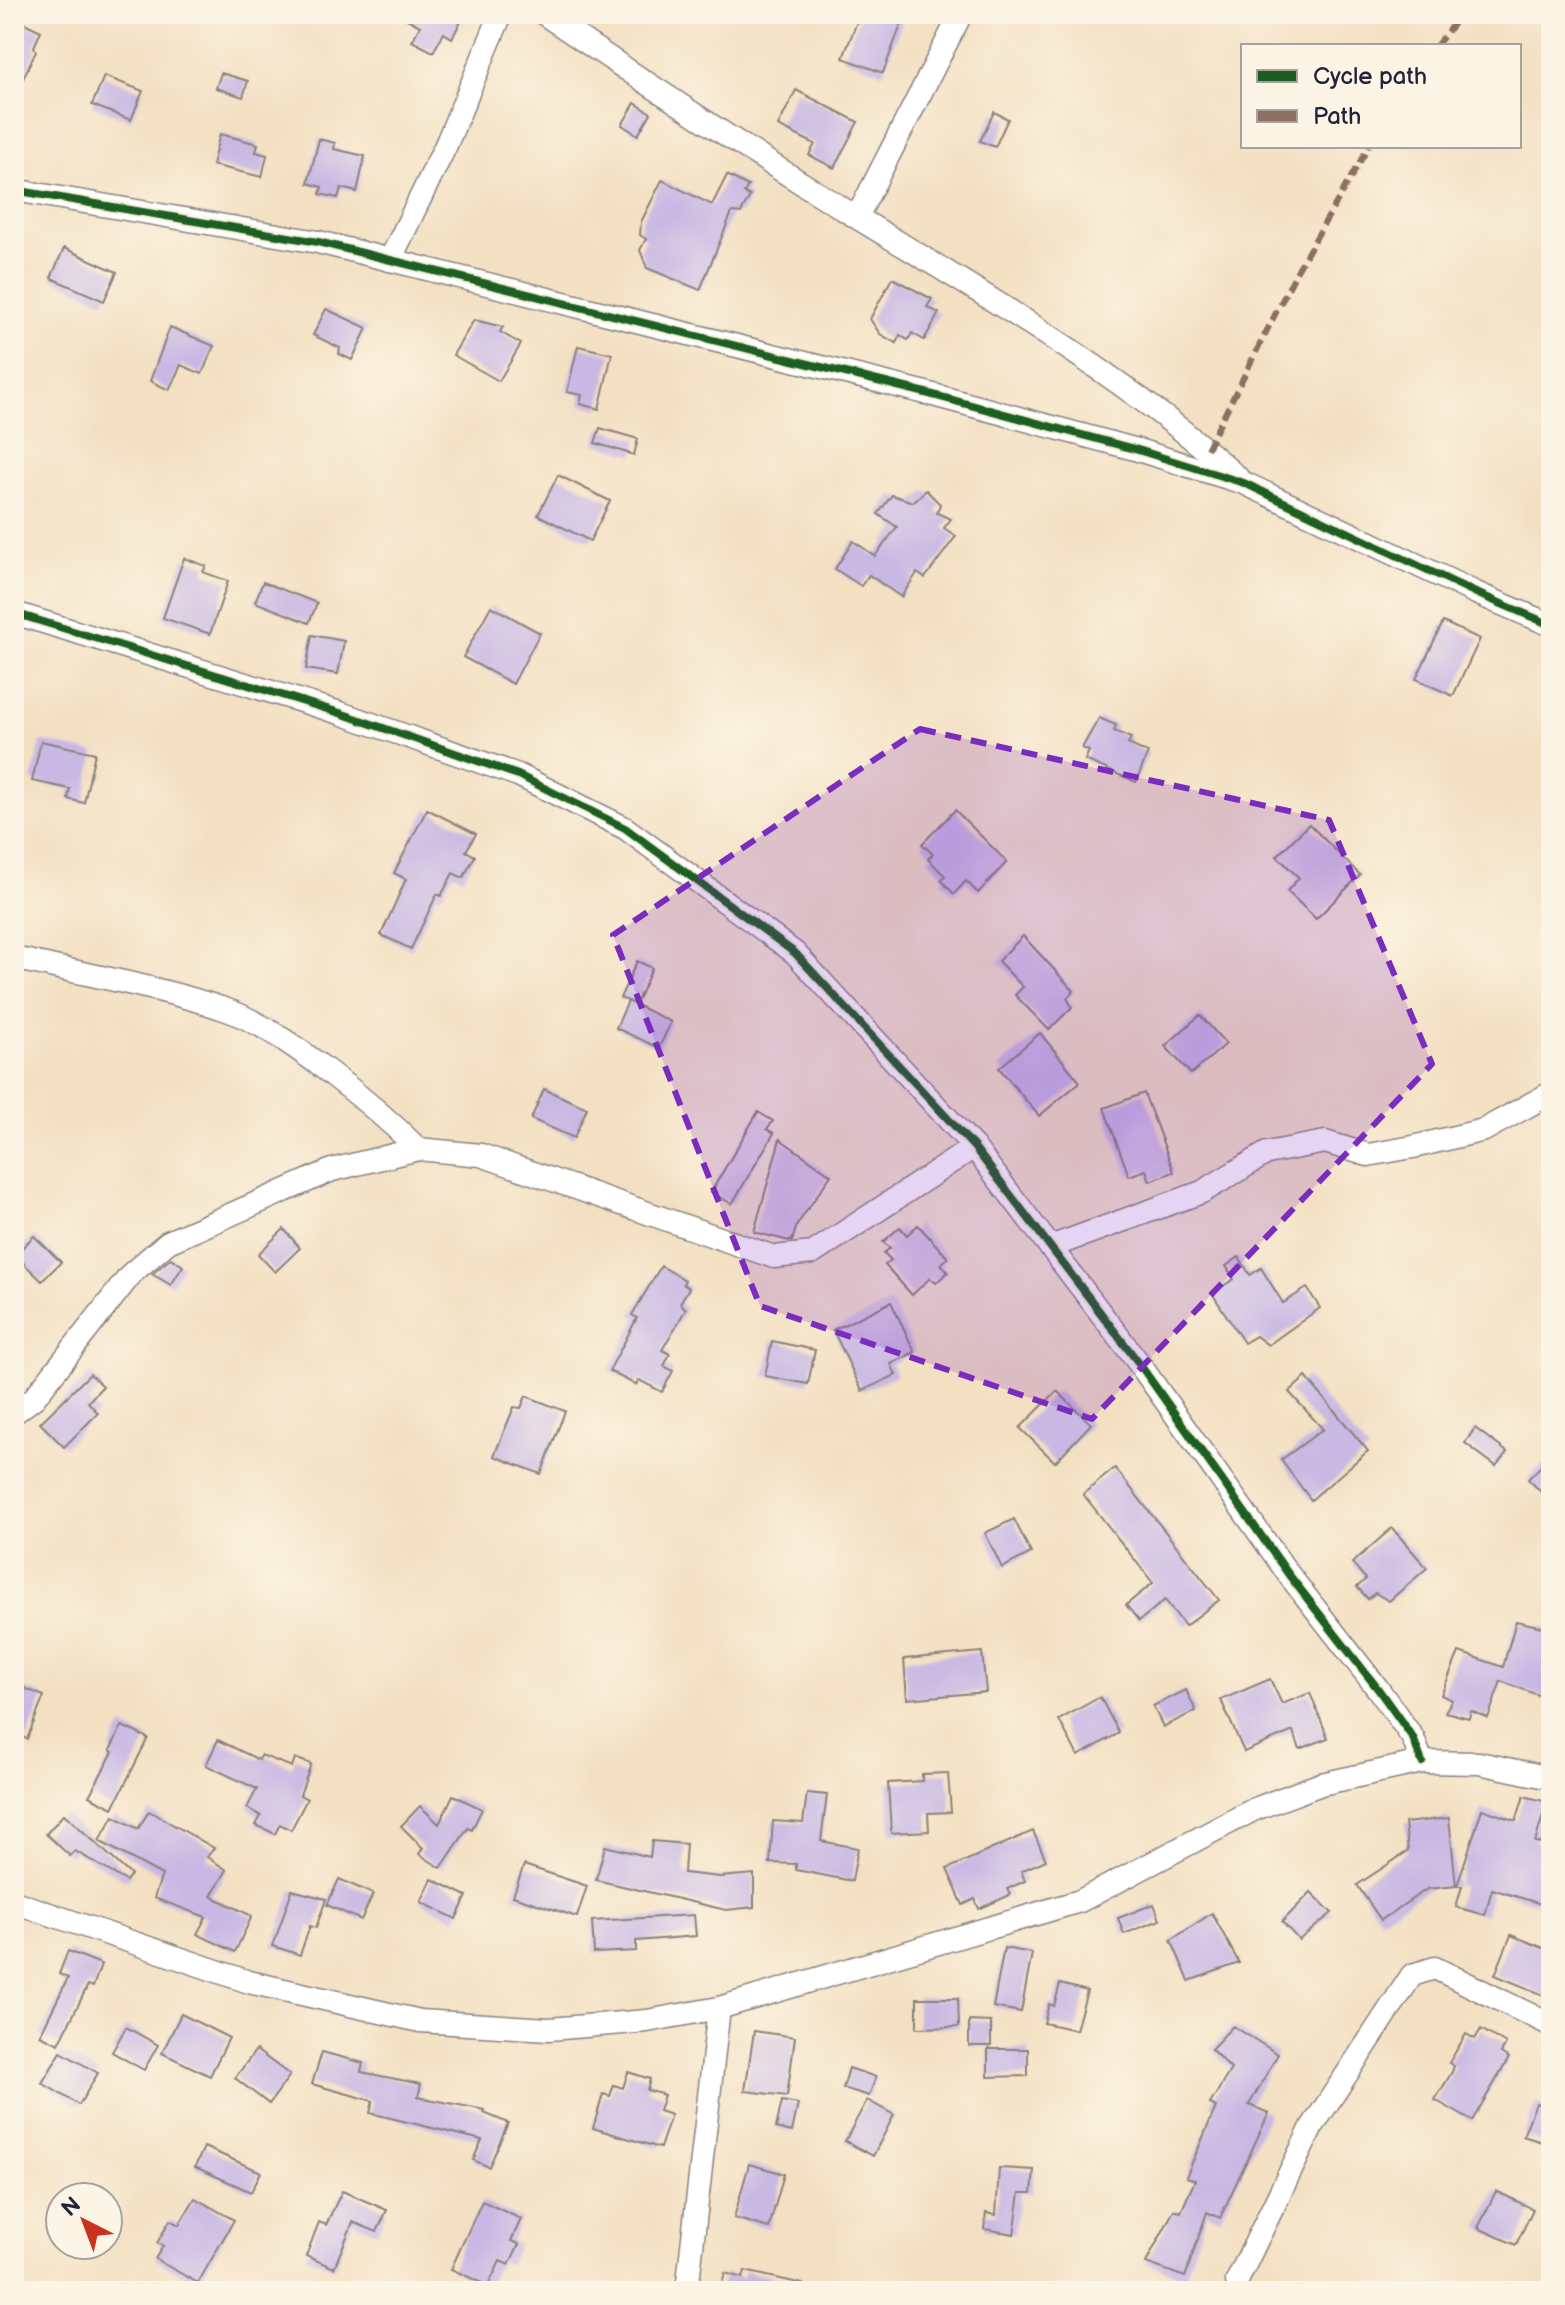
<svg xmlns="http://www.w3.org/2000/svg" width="1565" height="2305" font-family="'Balsamiq Sans',sans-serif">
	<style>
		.building { fill: #c9b8e3 }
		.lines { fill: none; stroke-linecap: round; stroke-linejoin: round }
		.minor-casing { stroke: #8a817e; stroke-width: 25 }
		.minor { stroke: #fff; stroke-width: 22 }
		.quiet { stroke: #8d6e63; stroke-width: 6; stroke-dasharray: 12 6; stroke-linecap: butt }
		.cycleway-casing { stroke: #fcf5e5; stroke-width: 13 }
		.cycleway { stroke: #1b5e20; stroke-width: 8 }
		.marked { fill: #7b2cbf; fill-opacity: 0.2; stroke: #7b2cbf; stroke-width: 6; stroke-dasharray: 16 10; stroke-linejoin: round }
	</style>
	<rect width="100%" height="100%" fill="#fcf5e5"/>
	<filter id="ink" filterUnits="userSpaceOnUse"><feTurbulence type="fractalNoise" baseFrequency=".0125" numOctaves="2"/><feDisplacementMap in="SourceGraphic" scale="16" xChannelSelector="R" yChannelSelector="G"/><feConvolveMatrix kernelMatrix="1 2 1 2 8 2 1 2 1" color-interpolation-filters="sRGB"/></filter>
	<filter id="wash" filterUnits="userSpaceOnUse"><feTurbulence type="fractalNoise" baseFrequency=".006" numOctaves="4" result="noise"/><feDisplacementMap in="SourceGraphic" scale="32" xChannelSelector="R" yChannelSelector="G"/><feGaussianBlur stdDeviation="1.8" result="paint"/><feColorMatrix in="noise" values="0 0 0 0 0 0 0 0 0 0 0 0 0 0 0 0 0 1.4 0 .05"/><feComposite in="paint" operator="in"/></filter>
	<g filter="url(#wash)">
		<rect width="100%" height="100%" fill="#f3e0c2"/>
		<g id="blocks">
			<g class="building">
				<polygon points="398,14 465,14 452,38 444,33 433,52 412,41 420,26"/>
				<polygon points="860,14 905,14 883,73 843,58"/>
				<polygon points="14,18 41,31 34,47 36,51 14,98"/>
				<polygon points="221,73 248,81 243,97 216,88"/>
				<polygon points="104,76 143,91 131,120 92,105"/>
				<polygon points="796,90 858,122 834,168 809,155 815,144 778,126"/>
				<polygon points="635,103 651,113 638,135 622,125"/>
				<polygon points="994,112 1008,119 995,147 980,141"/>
				<polygon points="220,134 258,144 256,152 267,155 262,177 212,165"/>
				<polygon points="319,139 335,143 334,149 365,156 357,192 341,188 338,198 320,194 322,187 308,183"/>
				<polygon points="727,175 748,186 744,193 750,196 741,213 732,212 700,290 647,268 640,250 646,239 640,235 641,222 662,180 712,205"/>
				<polygon points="64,248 117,272 104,301 51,278"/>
				<polygon points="892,278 932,299 927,307 939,313 924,340 912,333 908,340 900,335 896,343 880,334 870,319"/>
				<polygon points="326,309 367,328 352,360 339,354 340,348 313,335"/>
				<polygon points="474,320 503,327 500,332 521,344 499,381 453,355"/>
				<polygon points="170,327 214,346 202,374 181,365 169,390 150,381"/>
				<polygon points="578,346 612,354 599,409 580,404 582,395 567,392"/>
				<polygon points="600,428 638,439 634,455 595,443"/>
				<polygon points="558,475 610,501 590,541 538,515"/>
				<polygon points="926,490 940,504 937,513 951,519 944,528 956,536 925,578 917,573 901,597 869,575 861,586 835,569 853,541 875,556 897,527 878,514 892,495 913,502"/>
				<polygon points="184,558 206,566 203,572 228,581 210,634 163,618"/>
				<polygon points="263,582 317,603 309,623 255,602"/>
				<polygon points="491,606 540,633 513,684 463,657"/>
				<polygon points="1443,622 1480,639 1453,696 1416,679"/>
				<polygon points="312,635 344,641 338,674 306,669"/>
				<polygon points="1099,718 1116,725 1114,731 1131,738 1128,744 1148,753 1136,782 1085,760 1089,751 1082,748"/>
				<polygon points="41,741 95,753 84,803 68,799 70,789 32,781"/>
				<polygon points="427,809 476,834 466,851 475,856 463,878 453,873 441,896 437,894 411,949 381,935 406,879 394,873"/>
				<polygon points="955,810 1007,862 978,893 966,881 954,894 941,880 945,876 928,859 933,854 922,844"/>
				<polygon points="1309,824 1360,875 1316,919 1287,891 1299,878 1277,856"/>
				<polygon points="1023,936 1074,991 1067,998 1072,1007 1049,1030 1015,995 1023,987 998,961"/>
				<polygon points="637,961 652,968 636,1004 620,998"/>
				<polygon points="628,1001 671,1022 659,1048 616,1028"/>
				<polygon points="1200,1015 1226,1044 1191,1074 1165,1046"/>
				<polygon points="1040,1033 1080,1082 1039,1116 999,1068"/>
				<polygon points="544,1089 587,1108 574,1138 531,1119"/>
				<polygon points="1144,1093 1174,1172 1150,1181 1146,1170 1129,1176 1104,1108"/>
				<polygon points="758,1112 773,1121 767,1129 774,1133 732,1204 711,1192"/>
				<polygon points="780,1139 831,1175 797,1225 792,1241 789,1241 754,1232"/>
				<polygon points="918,1225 948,1258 941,1264 948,1272 936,1283 930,1278 912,1295 885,1265 891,1260 884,1253 890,1248 883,1242 900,1227 907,1235"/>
				<polygon points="284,1229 300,1248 275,1272 258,1254"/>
				<polygon points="34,1236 61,1262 42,1281 15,1255"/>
				<polygon points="1239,1257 1250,1275 1261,1268 1283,1303 1307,1288 1320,1308 1268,1345 1256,1336 1244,1343 1212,1293 1234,1279 1226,1266"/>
				<polygon points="171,1258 183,1266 171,1285 152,1274"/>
				<polygon points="661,1266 685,1280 683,1284 689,1288 680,1303 686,1309 662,1350 670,1354 664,1366 673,1371 662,1392 639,1380 636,1385 609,1371 637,1318 632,1315"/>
				<polygon points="891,1302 915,1352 891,1364 896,1375 862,1391 833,1330"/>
				<polygon points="772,1341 815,1350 808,1384 765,1376"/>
				<polygon points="90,1374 103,1386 88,1402 98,1413 64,1447 40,1423"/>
				<polygon points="1306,1377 1368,1451 1311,1500 1281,1460 1323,1429 1289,1392"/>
				<polygon points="1057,1391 1091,1424 1055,1462 1020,1428"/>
				<polygon points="526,1396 565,1411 541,1474 494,1456 514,1407 521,1408"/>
				<polygon points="1475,1428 1507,1452 1496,1466 1465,1443"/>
				<polygon points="1543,1464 1551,1473 1551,1482 1541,1492 1528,1479"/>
				<polygon points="1115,1468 1219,1600 1185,1626 1165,1600 1139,1621 1126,1605 1153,1583 1083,1494"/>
				<polygon points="1014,1519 1031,1553 1002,1568 985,1533"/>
				<polygon points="1392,1528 1427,1568 1389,1601 1375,1593 1368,1599 1357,1587 1366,1579 1352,1563"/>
				<polygon points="1516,1621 1551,1629 1551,1700 1501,1681 1488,1718 1471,1711 1469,1718 1445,1712 1452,1700 1441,1695 1459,1652 1503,1667"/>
				<polygon points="982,1652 986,1692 907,1699 904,1659"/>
				<polygon points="1270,1679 1282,1704 1310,1693 1328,1738 1300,1749 1293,1731 1244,1752 1221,1700"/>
				<polygon points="14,1684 44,1696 27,1739 14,1734"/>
				<polygon points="1186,1690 1196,1711 1163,1727 1153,1706"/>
				<polygon points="1100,1697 1119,1733 1078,1756 1059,1720"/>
				<polygon points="122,1726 148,1738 113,1808 89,1796 113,1752 110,1750"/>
				<polygon points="218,1740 259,1760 261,1755 292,1767 295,1758 311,1764 300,1795 307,1799 291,1830 280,1824 275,1834 256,1825 261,1816 247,1808 257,1789 206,1765"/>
				<polygon points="948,1773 951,1812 928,1813 929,1831 891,1833 888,1783 922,1781 922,1774"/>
				<polygon points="807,1793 827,1795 821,1841 858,1848 852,1881 796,1870 796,1864 770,1863 773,1821 803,1823"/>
				<polygon points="453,1795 482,1809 472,1830 468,1828 441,1868 419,1854 423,1848 401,1826 420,1806 439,1824"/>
				<polygon points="1524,1796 1547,1802 1535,1842 1551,1845 1551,1907 1492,1889 1485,1915 1456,1907 1462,1886 1457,1886 1482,1809 1516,1821"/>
				<polygon points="149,1811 214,1848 207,1857 227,1870 211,1896 252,1916 235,1952 197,1934 206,1917 154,1898 162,1875 99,1841 114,1816 138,1829"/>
				<polygon points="64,1814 131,1875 126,1881 75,1851 70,1856 46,1834"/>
				<polygon points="1449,1818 1456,1886 1427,1889 1381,1920 1357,1885 1408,1851 1405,1823"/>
				<polygon points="1033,1831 1046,1860 1021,1871 1025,1881 1007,1889 1010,1895 979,1909 975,1899 963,1905 947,1869"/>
				<polygon points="652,1841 686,1844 684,1873 720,1877 754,1874 754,1907 726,1910 596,1880 605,1846 650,1857"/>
				<polygon points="524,1865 587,1886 577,1917 513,1896"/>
				<polygon points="339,1879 373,1894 361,1920 327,1905"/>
				<polygon points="432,1879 467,1896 456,1919 421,1902"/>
				<polygon points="292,1890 326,1899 316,1928 310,1926 300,1955 273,1946"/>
				<polygon points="1311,1892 1332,1913 1299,1940 1282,1922"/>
				<polygon points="1154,1904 1160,1920 1124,1934 1118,1918"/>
				<polygon points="1212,1913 1239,1963 1189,1981 1171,1940"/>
				<polygon points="694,1915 696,1936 636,1941 636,1951 594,1953 592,1921"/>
				<polygon points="1511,1935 1551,1951 1551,1998 1495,1975"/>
				<polygon points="1004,1948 1032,1953 1021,2012 993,2007"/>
				<polygon points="68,1951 101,1964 93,1987 88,1985 59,2044 40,2035 68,1978 59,1974"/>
				<polygon points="1060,1984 1087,1991 1076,2030 1044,2023 1049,2004 1054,2006"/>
				<polygon points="917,1998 958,1998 959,2027 917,2028"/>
				<polygon points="181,2014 229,2038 210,2076 162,2053"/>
				<polygon points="969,2021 991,2022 991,2046 969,2046"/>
				<polygon points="1233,2026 1278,2054 1249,2105 1269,2113 1220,2218 1207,2212 1185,2277 1146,2263 1174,2210 1181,2212 1195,2180 1186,2177 1216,2107 1210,2104 1231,2069 1211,2049"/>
				<polygon points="126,2027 158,2045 144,2070 112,2052"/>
				<polygon points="1481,2029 1506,2044 1501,2053 1509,2058 1472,2121 1435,2100 1452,2072 1454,2066 1449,2063 1466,2034 1475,2039"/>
				<polygon points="754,2031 795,2037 787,2096 745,2091"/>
				<polygon points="988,2049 1028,2049 1028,2076 988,2077"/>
				<polygon points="256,2050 290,2075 269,2104 235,2078"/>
				<polygon points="61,2052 98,2073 79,2105 42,2083"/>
				<polygon points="322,2052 363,2063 361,2072 421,2084 418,2097 485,2110 484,2113 508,2123 489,2167 473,2160 482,2140 370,2113 373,2101 312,2084"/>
				<polygon points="849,2068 876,2077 869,2096 843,2088"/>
				<polygon points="628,2072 650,2079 647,2090 664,2095 659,2111 671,2115 660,2148 593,2128 603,2094 610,2096 614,2085 623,2088"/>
				<polygon points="867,2100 894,2115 873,2156 845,2141"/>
				<polygon points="782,2101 798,2104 792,2132 776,2128"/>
				<polygon points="1536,2103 1551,2108 1551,2145 1523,2136"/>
				<polygon points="204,2147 261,2172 251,2192 195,2167"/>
				<polygon points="749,2164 784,2174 769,2228 734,2218"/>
				<polygon points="999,2168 1034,2170 1032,2193 1020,2193 1014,2234 984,2229 986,2213 996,2215"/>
				<polygon points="342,2191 387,2210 377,2232 353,2222 334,2268 306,2256 319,2222 326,2225"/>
				<polygon points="1496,2191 1533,2209 1516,2245 1478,2228"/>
				<polygon points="195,2198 234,2220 198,2283 155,2259 163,2246 157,2243 170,2220 179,2225"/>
				<polygon points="482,2201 521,2219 511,2241 519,2244 509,2265 500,2261 488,2286 451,2269"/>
				<polygon points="745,2271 803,2284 803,2291 720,2291 725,2273 743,2278"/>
			</g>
		</g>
	</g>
	<g filter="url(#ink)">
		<use href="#blocks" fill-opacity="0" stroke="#8a817e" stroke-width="2"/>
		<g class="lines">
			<defs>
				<g id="minor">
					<path d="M 544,14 C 646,83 748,151 853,215 C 984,295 1123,374 1237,477"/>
					<polyline points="14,190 318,242 922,392 1138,450 1244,483 1476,593 1551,625"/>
					<polyline points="857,217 961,14"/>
					<polyline points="390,260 446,145 501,14"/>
					<polyline points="14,613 340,713 518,775 625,828 795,953 974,1147 1138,1362 1289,1575 1378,1689 1413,1738 1422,1762"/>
					<path d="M 14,958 C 82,974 161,987 227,1010 C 282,1029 376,1107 418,1149"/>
					<polyline points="1050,1247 1202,1192 1267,1153 1325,1142 1368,1155 1413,1147 1484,1130 1551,1093"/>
					<polyline points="14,1413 34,1398 132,1273 168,1242 332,1170 418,1149 481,1155 774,1257 813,1253 974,1147"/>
					<polyline points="14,1902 249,1982 420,2021 549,2029 647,2021 719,2008 1080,1901 1255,1809 1321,1784 1422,1762 1479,1763 1551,1778"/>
					<polyline points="1237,2281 1312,2127 1412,1975 1435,1968 1551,2025"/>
					<polyline points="687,2291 719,2008"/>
				</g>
			</defs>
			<use href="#minor" class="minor-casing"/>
			<use href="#minor" class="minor"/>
			<g class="quiet">
				<polyline points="1436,46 1461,14"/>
				<polyline points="1207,449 1298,269 1369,146"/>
			</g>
			<defs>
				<g id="cycleway">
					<polyline points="14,190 318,242 922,392 1138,450 1244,483 1476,593 1551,625"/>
					<polyline points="14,613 340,713 518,775 625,828 795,953 974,1147 1138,1362 1289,1575 1378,1689 1413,1738 1422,1762"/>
				</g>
			</defs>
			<use href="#cycleway" class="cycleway-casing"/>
			<use href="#cycleway" class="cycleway"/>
		</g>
	</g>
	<path class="marked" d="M 920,729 L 1329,820 L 1432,1064 L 1092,1419 L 760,1306 L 613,935 Z"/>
	<rect width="1565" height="2305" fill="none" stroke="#fcf5e5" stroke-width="48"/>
	<rect x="1241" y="44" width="280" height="104" fill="#fcf5e5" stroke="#a5a1a1" stroke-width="2"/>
	<rect x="1257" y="70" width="40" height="12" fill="#1b5e20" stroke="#a5a1a1" stroke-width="2"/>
	<text x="1313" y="84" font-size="24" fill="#22223b">Cycle path</text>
	<rect x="1257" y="110" width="40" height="12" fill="#8d6e63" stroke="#a5a1a1" stroke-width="2"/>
	<text x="1313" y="124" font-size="24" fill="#22223b">Path</text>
	<g transform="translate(84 2221) rotate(318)"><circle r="38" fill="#fcf5e5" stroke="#a5a1a1" stroke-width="2"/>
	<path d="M0-6L14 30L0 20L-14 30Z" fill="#c8321e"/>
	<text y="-12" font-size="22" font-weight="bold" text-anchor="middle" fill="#22223b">N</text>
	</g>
</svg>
